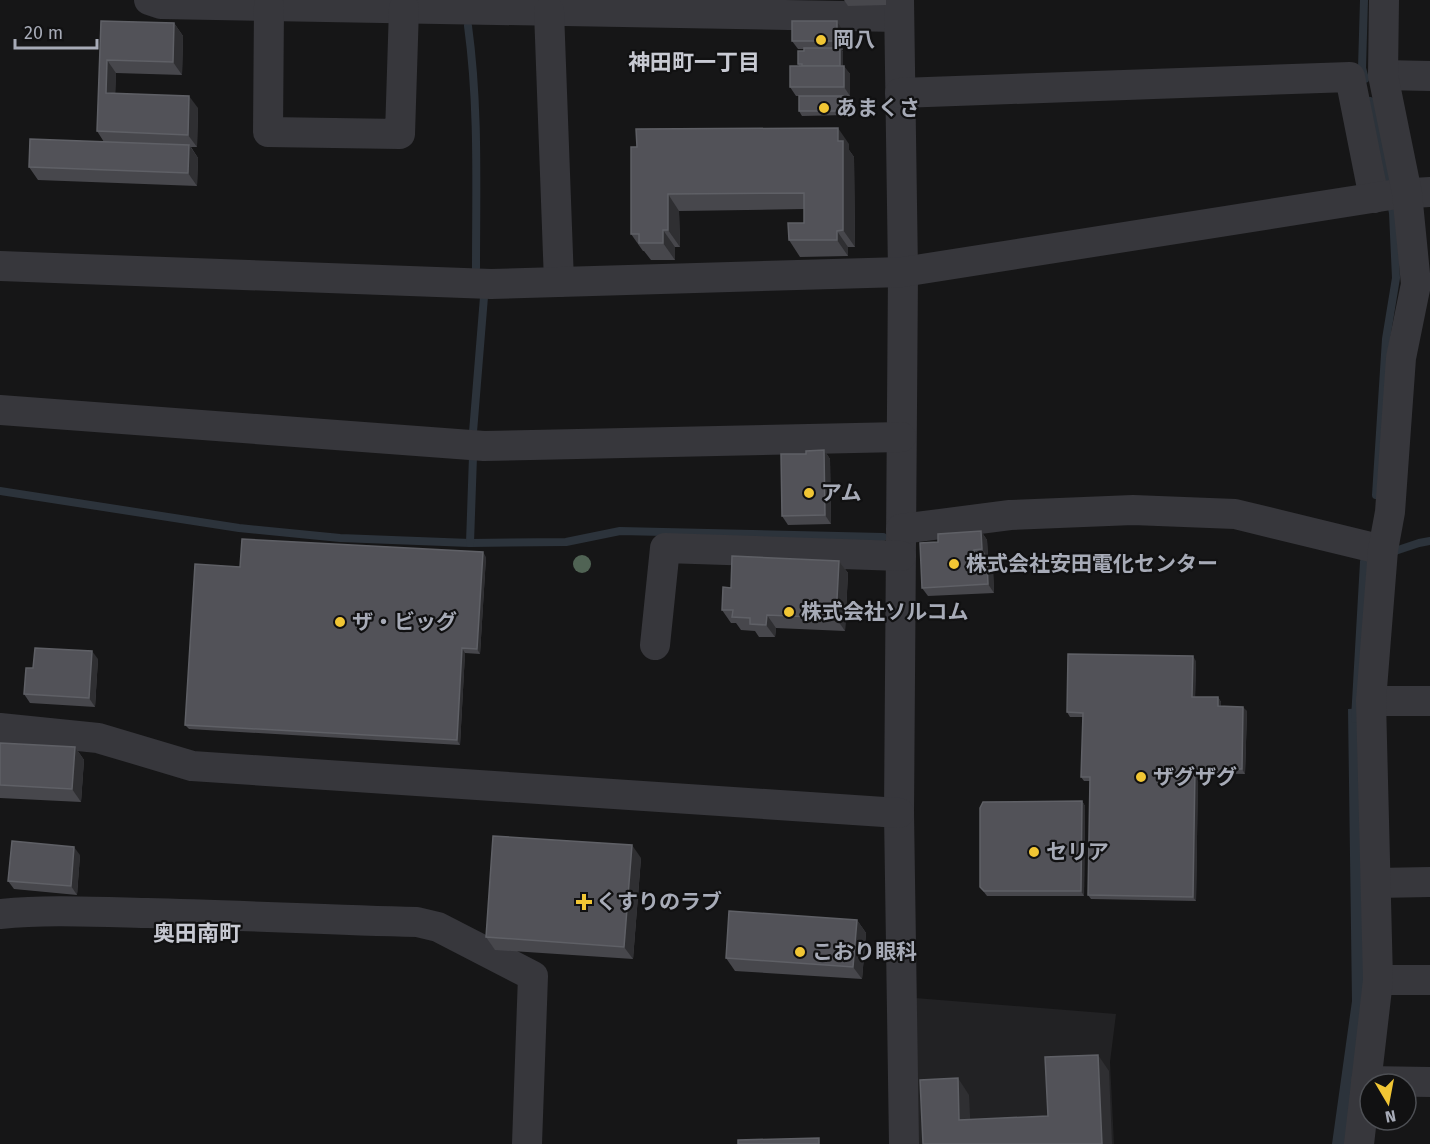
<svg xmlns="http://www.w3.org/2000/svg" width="1430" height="1144" font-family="'Fira Sans','Noto Sans JP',sans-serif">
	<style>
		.built { fill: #222224 }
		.water { fill: #2c333b }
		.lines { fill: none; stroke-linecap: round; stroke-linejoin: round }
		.stream { stroke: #2c333b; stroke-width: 8 }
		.minor { stroke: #37373c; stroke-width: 30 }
		.tree { fill: #506354 }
		.wall { fill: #47474c }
		.shaded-wall { fill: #2f2f32 }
		.building { fill: #525258; stroke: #5f6066; stroke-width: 1.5 }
		.poi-dot { fill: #f1c634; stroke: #111112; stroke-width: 2 }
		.labels { text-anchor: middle; stroke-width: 4.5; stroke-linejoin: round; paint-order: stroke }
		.poi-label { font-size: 21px; font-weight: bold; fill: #a7abb7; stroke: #111112; text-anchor: start }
		.neighbourhood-label { font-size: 22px; font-weight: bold; fill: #c8cad3; stroke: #111112 }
	</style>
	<rect width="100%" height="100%" fill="#161617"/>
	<polygon class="built" points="915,998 1116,1014 1110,1062 1114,1144 916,1144"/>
	<polygon class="water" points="1365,708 1366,983 1350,1144 1332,1144 1352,1001 1348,709"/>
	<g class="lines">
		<g class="stream">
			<polyline points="1364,0 1362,68 1365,79"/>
			<path d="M 468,26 C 479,106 476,188 476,268"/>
			<polyline points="1370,101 1393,213 1396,278 1386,339 1376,495"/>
			<polyline points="473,432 484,297"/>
			<polyline points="0,491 239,528 340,538 470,543 566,542 620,531 883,537"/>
			<polyline points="470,543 473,456"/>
			<polyline points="1389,553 1419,543 1430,541"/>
			<polyline points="1355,719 1364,562 1367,552"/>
		</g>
		<g class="minor">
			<polyline points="149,0 161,4 899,17"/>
			<polyline points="899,0 903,272 899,813 904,1144"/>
			<polyline points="269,6 268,132 400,134 404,8"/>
			<polyline points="549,11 559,282"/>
			<polyline points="1383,75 1430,76"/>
			<polyline points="900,93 1350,77 1374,198"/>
			<polyline points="0,266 491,284 903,272 1397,194 1430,192"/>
			<polyline points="0,410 484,446 901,437"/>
			<polyline points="901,529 1010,515 1133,510 1235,514 1383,550"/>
			<polyline points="655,645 665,548 901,556"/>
			<polyline points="1371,701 1430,701"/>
			<polyline points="0,728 98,738 192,766 899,813"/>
			<polyline points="1376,883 1430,882"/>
			<path d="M 0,914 C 49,909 98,912 147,913 C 237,915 327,920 417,922 L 438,927 L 533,976 L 527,1144"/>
			<polyline points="1378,980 1430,980"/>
			<polyline points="1366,1081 1430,1082"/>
			<polyline points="1359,1144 1378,980 1371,701 1383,550 1390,512 1401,358 1416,284 1407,193 1383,75 1384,0"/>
		</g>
	</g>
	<circle class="tree" cx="582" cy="564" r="9"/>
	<g class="wall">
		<polygon points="844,0 886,0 886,5 848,6"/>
		<polygon points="101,21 174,23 183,36 182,75 116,73 115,93 198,108 197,147 191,147 198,158 197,186 38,180 29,167 104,142 97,131"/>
		<polygon points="837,21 843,30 843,50 842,50 843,52 843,66 850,74 850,96 843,96 846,100 847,115 802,116 799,111 833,96 796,96 790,87 799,66 798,64 804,49 798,49 792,41"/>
		<polygon points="849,144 849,150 854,157 855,247 848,247 848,256 800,257 789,240 804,223 804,209 679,211 680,247 675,247 675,260 651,260 644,251 643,251 631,234 631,147"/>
		<polygon points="824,450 830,459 831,524 788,525 782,516 806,454"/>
		<polygon points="981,531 987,540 988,558 980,559 980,561 987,561 993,570 994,593 928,596 922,588 938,542"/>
		<polygon points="486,557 480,654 465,653 460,745 189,729 185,725 240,567"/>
		<polygon points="839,561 848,573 845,631 776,628 775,637 759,637 755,631 741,630 736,623 731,623 722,610 731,588"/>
		<polygon points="98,659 95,707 30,703 24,694"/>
		<polygon points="1196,661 1195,697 1218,697 1221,702 1221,706 1247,711 1245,774 1198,773 1196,901 1091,899 1088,895 1090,781 1084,781 1081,777 1083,717 1070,717 1067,712"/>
		<polygon points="0,743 75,747 84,760 81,802 0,798"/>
		<polygon points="1082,801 1085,806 1084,896 987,896 980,887"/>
		<polygon points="80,855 77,895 14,889 8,881"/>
		<polygon points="641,858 633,959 495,950 486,937"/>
		<polygon points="857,920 866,933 862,979 735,971 726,958"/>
	</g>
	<g class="shaded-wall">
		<polygon points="837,21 843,30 843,50 837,41"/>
		<polygon points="174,23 183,36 182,75 173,62"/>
		<polygon points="840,48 843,52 843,72 840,68"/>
		<polygon points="107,60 116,73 115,106 106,93"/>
		<polygon points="844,66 850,74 850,96 844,87"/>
		<polygon points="189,96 198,108 197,147 188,135"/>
		<polygon points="843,96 846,100 847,115 844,111"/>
		<polygon points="838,128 849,144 849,150 854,157 855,247 843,230"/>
		<polygon points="189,145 198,158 197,186 188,173"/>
		<polygon points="668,194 679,211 680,247 668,230"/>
		<polygon points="663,230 675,247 675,260 663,243"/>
		<polygon points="837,231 848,247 848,256 837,240"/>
		<polygon points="824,450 830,459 831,524 825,515"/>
		<polygon points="981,531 987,540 988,558 982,549"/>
		<polygon points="974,550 980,559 981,570 975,561"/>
		<polygon points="483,552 486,557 480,654 477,649"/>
		<polygon points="839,561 848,573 845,631 836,618"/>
		<polygon points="987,561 993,570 994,593 988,584"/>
		<polygon points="767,615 776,628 775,637 766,625"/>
		<polygon points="462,648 465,653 460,745 457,740"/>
		<polygon points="92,651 98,659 95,707 89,698"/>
		<polygon points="1193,656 1196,661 1195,702 1192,697"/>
		<polygon points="1218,697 1221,702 1221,711 1218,706"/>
		<polygon points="1243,707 1247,711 1245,774 1242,769"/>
		<polygon points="75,747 84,760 81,802 72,789"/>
		<polygon points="1195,769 1198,773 1196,901 1193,897"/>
		<polygon points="1082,801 1085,806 1084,896 1081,891"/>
		<polygon points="632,845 641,858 633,959 624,947"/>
		<polygon points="74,847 80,855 77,895 71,886"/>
		<polygon points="857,920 866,933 862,979 853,967"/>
		<polygon points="1098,1055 1109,1071 1112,1144 1102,1144"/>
		<polygon points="958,1078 969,1095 971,1136 959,1120"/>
	</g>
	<g class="building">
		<polygon points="101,21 174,23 173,62 107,60 106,93 189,96 188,135 97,131"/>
		<rect x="792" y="21" width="45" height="20"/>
		<polygon points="804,48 840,48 840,66 802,66 802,64 798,64 798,51 804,51"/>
		<rect x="790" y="66" width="54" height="21"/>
		<polygon points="799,96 843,96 844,111 799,111"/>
		<polygon points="838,128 838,141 843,141 843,230 837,231 837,240 789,240 788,223 804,223 804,193 668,194 668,230 663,230 663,243 639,243 639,234 631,234 631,147 637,147 636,129"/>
		<polygon points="30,139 189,145 188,173 29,167"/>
		<polygon points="824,450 825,515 782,516 781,454 806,454 806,451"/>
		<polygon points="981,531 982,549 974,550 975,561 987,561 988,584 922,588 920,543 938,542 938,534"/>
		<polygon points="242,539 483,552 477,649 462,648 457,740 185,725 195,564 240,567"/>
		<polygon points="732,556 839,561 836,618 767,615 766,625 750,624 750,618 732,617 733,610 722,610 723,587 731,588"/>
		<polygon points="35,648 92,651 89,698 24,694 26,668 33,668"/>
		<polygon points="1068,654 1193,656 1192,697 1218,697 1218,706 1243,707 1242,769 1195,769 1193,897 1088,895 1090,777 1081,777 1083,713 1067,712"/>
		<polygon points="0,743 75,747 72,789 0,785"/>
		<polygon points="1082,801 1081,891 984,891 980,887 980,808 983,802"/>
		<polygon points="493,836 632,845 624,947 486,937"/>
		<polygon points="12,841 74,847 71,886 8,881"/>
		<polygon points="729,911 857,920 853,967 726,958"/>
		<polygon points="1098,1055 1102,1144 923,1144 920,1080 958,1078 959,1120 1048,1116 1045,1057"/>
		<polygon points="819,1138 819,1144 738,1144 738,1140"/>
	</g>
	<g class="poi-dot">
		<circle cx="821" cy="40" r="6"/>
		<circle cx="824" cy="108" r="6"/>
		<circle cx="809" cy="493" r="6"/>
		<circle cx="954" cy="564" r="6"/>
		<circle cx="789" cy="612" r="6"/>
		<circle cx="340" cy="622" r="6"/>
		<circle cx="1141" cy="777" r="6"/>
		<circle cx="1034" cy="852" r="6"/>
		<path d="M581 893h6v6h6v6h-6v6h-6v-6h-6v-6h6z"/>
		<circle cx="800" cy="952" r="6"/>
	</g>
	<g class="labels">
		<g class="poi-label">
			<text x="833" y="47">岡八</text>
			<text x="836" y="115">あまくさ</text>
			<text x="821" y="500">アム</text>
			<text x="966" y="571">株式会社安田電化センター</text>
			<text x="801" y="619">株式会社ソルコム</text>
			<text x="352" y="629">ザ・ビッグ</text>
			<text x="1153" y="784">ザグザグ</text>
			<text x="1046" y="859">セリア</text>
			<text x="596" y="909">くすりのラブ</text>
			<text x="812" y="959">こおり眼科</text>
		</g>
		<g class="neighbourhood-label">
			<text x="694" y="70">神田町一丁目</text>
			<text x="197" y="941">奥田南町</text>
		</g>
	</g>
	<g transform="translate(1388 1102) rotate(170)"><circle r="28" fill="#111112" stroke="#4d4f54" stroke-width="1.5"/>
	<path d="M0-4.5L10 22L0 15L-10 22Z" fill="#f1c634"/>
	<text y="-9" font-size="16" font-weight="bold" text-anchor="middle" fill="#a7abb7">N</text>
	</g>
	<path d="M15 39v9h82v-9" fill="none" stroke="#a7abb7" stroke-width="3"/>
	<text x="24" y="39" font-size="18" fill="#a7abb7" stroke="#111112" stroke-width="4.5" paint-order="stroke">20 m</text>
</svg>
